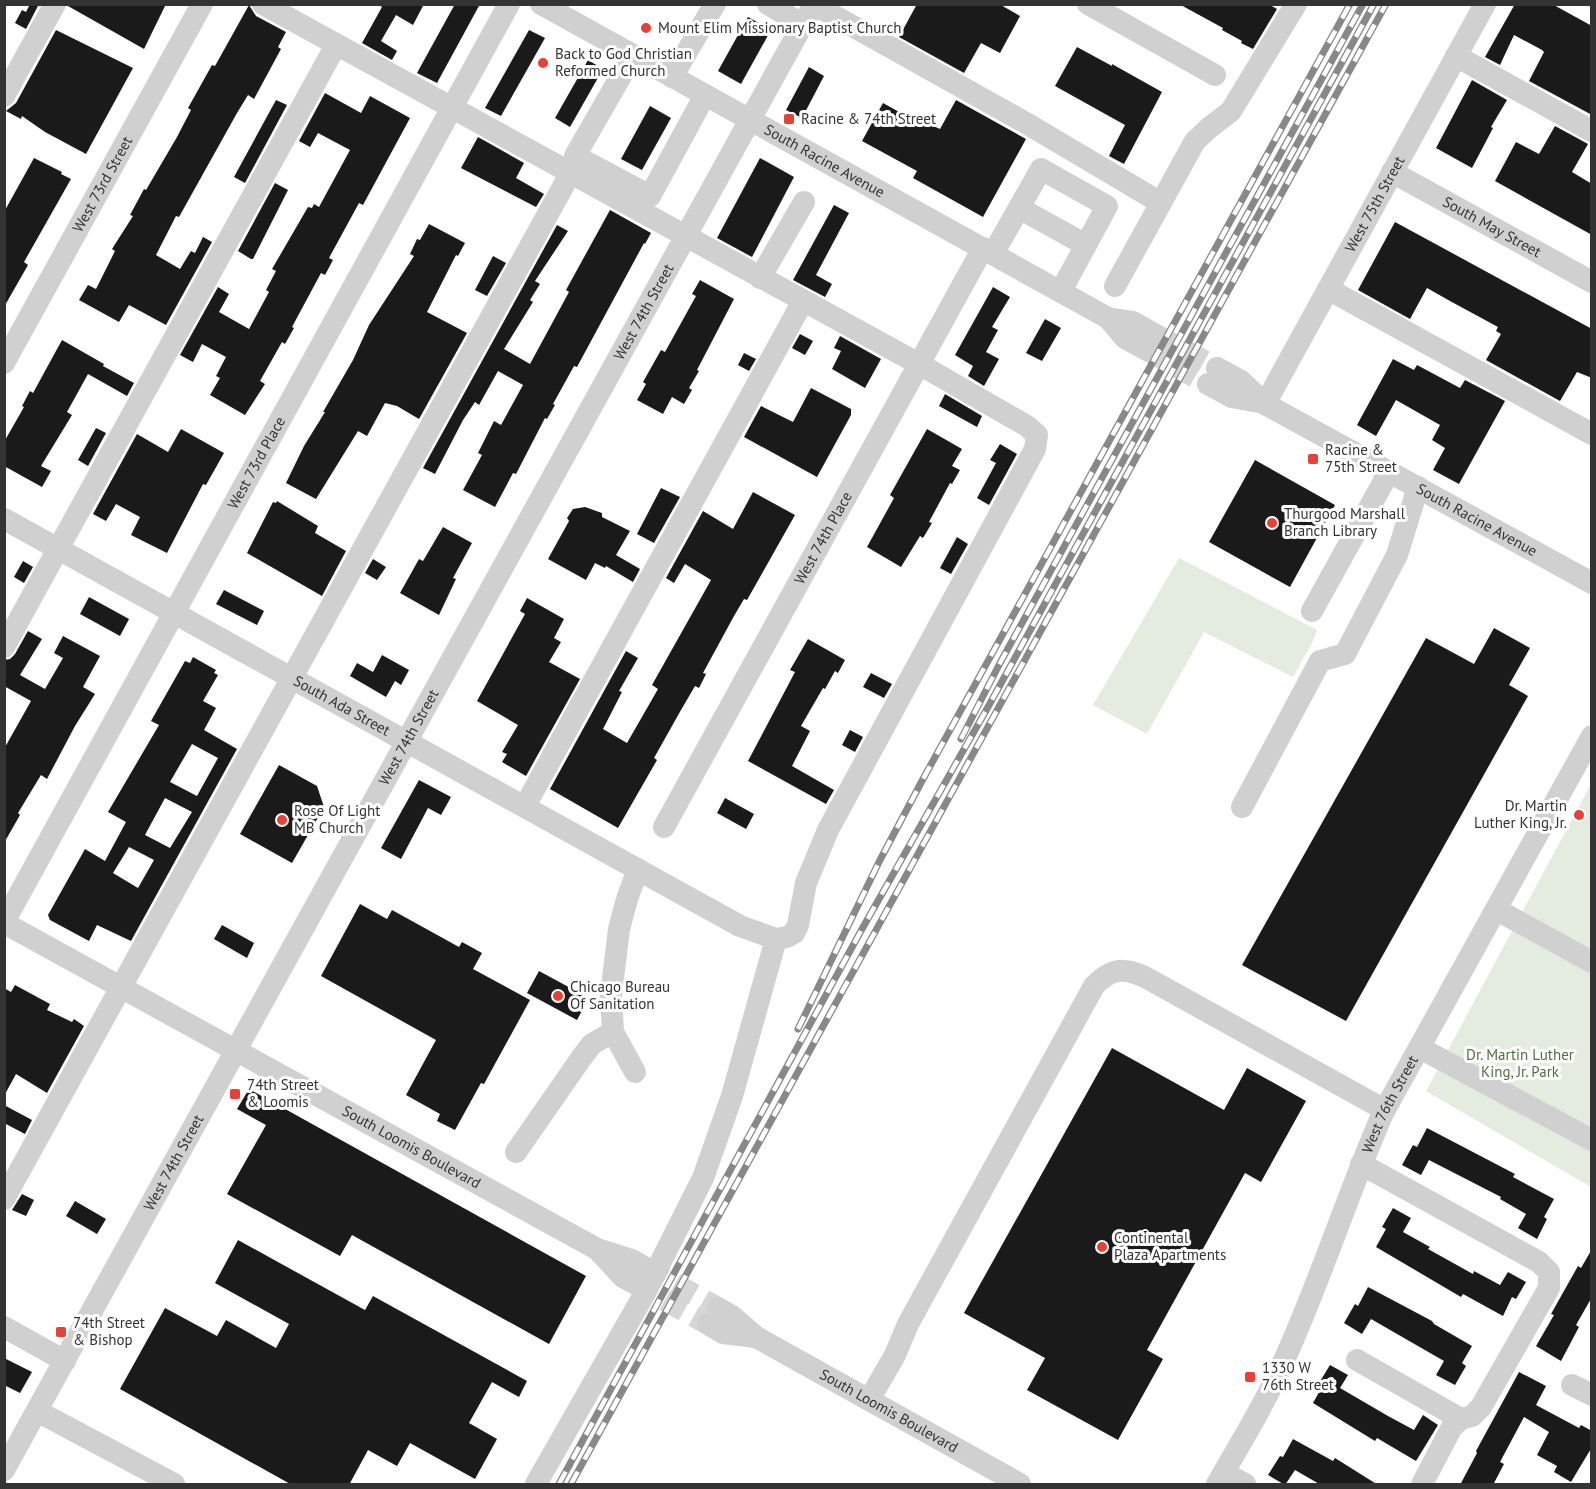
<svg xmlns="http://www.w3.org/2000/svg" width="1596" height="1489" font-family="'PT Sans',sans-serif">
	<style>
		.green { fill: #e4ecdf }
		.building { fill: #1a1a1a; fill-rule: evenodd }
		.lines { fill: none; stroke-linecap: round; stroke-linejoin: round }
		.minor-tunnel { stroke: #d6d6d6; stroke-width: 22; stroke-dasharray: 22 11; stroke-linecap: butt }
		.minor { stroke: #d0d0d0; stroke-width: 22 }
		.rail-casing { stroke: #888; stroke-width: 7 }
		.rail { stroke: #fff; stroke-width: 4.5; stroke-dasharray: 14; stroke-linecap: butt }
		.poi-dot { fill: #e54139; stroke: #fff; stroke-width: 2 }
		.labels { text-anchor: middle; stroke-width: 6; stroke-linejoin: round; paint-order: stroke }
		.poi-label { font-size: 15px; fill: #333; stroke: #fff; text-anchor: start }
		.street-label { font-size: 15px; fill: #333; stroke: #fff }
		.park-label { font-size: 15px; fill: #506f3f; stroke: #fff }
	</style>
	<rect width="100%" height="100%" fill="#fff"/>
	<g class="green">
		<polygon points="1179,558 1317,630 1312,643 1293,677 1204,632 1147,734 1093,705"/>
		<polygon points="1591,784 1591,1187 1426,1091"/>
	</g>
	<g class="building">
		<polygon points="30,4 39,4 26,29 15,23 22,10 26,12"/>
		<polygon points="68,4 166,4 144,49 68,6"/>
		<polygon points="378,4 424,4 413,25 396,15 381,41 397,51 392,60 362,43 382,7"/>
		<polygon points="455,4 480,4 437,83 417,73"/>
		<polygon points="917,4 999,4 1020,16 1000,53 981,43 964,73 899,37"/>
		<polygon points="1179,4 1268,4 1277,9 1253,49 1241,43 1242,41 1222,30 1223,28"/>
		<polygon points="1515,4 1552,4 1592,26 1592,115 1529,81 1544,52 1542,50 1514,35 1500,65 1485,57"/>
		<polygon points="249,5 256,16 286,32 278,47 281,49 254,99 248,95 237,113 179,217 176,216 156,255 180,269 191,251 195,253 203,237 212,242 166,325 129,305 119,322 79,300 88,285 96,289 115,251 112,249 133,216 130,215 144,189 146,190 177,137 191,110 188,108 212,65 215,66"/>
		<polygon points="748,17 771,30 741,84 718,71"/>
		<polygon points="56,30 133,68 86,154 45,132 22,116 21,119 6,111 16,103"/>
		<polygon points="529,30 545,38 501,116 485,108"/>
		<polygon points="1077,47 1112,66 1112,64 1162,92 1124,164 1109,156 1125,125 1055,86"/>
		<polygon points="588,60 603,69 570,127 555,118"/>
		<polygon points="809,67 824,76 802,118 786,110"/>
		<polygon points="1472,80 1507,100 1491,127 1493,128 1472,168 1436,148"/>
		<polygon points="325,93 361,113 370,96 410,118 363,205 359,203 329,258 333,260 325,275 321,273 292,327 294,328 285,344 282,342 260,381 265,384 245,415 210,395 220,378 216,376 226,357 202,344 193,362 180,355 218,287 229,294 219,312 249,329 269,292 266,290 276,271 272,269 308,207 312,208 314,204 319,207 350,150 318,133 310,147 299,141"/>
		<polygon points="276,100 287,105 245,183 234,177"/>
		<polygon points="956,100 1026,139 983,217 913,178 917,171 862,141 883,103 919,123 920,120 940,129"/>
		<polygon points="650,106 671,118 642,170 621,159"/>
		<polygon points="1555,126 1588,144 1572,172 1592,184 1592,235 1495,181 1516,142 1539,154"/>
		<polygon points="478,137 524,163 516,178 544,194 536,207 461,168"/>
		<polygon points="34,158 62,172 61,174 71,179 24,262 28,265 4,307 4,212"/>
		<polygon points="760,158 794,177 752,257 717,238"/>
		<polygon points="275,183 288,190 253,259 251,259 238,251"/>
		<polygon points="834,205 849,213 816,275 832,284 825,297 793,280"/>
		<polygon points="610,210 651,233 645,244 644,243 577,367 574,366 553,404 555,405 547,419 545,418 516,474 513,473 495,507 463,490 482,455 478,453 494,421 501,425 523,385 498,371 479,405 475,402 463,420 435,474 423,468 557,225 568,231 535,281 540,284 530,300 533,302 504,349 530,364 569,292 566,290"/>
		<polygon points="1395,222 1592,329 1592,378 1577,372 1560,401 1486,360 1501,334 1496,331 1498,327 1450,301 1427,288 1410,319 1358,290"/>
		<polygon points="429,224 465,243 458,256 456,255 427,312 467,333 419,419 397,406 385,403 367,436 358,431 316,499 286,483 304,446 325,412 323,412 353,360 369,325 414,256 410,254 417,239 420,240"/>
		<polygon points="493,256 506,263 487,296 475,290"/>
		<polygon points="700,280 734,299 697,370 699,371 689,388 692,390 684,404 672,397 663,414 637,400 646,384 643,382 661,350 665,352 696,296 692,294"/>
		<polygon points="993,287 1010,297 992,327 998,330 986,352 999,359 984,386 968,376 973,366 955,355"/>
		<polygon points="1045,319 1061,328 1042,361 1026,353"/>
		<polygon points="800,334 813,341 805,355 792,348"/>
		<polygon points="840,336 881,359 865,388 832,369 841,351 834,348"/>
		<polygon points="62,340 104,364 103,366 134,383 127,396 88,374 67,412 72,415 41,466 51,471 42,487 4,466 4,442 24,407 22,406 30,391 33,393"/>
		<polygon points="744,353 756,359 749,371 738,365"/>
		<polygon points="1393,359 1414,370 1417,365 1460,388 1465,380 1505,401 1459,484 1433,470 1445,448 1432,440 1440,425 1396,400 1376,436 1357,425"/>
		<polygon points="811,388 851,409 851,415 817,477 744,437 761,406 793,422"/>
		<polygon points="945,394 982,416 977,427 939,406"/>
		<polygon points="96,428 106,433 88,466 78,460"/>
		<polygon points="181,429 224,453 206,485 203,484 167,553 131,535 140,517 116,504 106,521 93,514 137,434 168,452"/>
		<polygon points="927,429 962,449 952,466 960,470 952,484 950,483 929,522 932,523 923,538 920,536 901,567 867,547 894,498 890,495"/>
		<polygon points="1000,444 1017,454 989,505 977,498 996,463 990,460"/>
		<polygon points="1255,460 1335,505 1290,587 1209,542"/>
		<polygon points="661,488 680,497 654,543 637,534"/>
		<polygon points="753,492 795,515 747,600 744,599 734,616 703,673 706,674 699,688 695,686 681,710 654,758 657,760 618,828 550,789 626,651 638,658 619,691 622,692 603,729 627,743 658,689 652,685 711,580 685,564 674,583 666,578 703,511 733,529"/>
		<polygon points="277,501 318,526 315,533 346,551 322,596 247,553 273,502 276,503"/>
		<polygon points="585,507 602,513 602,517 630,531 616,555 640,569 633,582 606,566 605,568 595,563 586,580 548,559 569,521 567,518 573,509"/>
		<polygon points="443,527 472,543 453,578 456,579 439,615 400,593 419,559 423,561"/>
		<polygon points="957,537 968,544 951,574 940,568"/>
		<polygon points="373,559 386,567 377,580 365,573"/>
		<polygon points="23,561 33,567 24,583 14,577"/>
		<polygon points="224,590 264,611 257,625 216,604"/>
		<polygon points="89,597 129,619 120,636 80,614"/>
		<polygon points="527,598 564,619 554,638 561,642 549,662 580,679 526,776 502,762 507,754 502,752 518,725 477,701 525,614 520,611"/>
		<polygon points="1494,628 1530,648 1509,685 1528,696 1346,1021 1242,965 1426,638 1474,664"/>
		<polygon points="28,631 42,639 20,675 45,689 63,658 54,653 63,636 100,656 83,687 95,694 75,726 47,779 41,775 18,813 20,815 4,843 4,749 31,701 4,686 4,660 10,659 15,654"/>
		<polygon points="808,639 845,660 838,673 835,671 825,689 823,688 801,726 810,731 792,766 834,790 826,804 748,761 795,672 790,670"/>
		<polygon points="382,655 409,670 401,685 395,681 386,697 350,676 357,663 373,672"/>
		<path d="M 193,657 L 216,670 L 214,673 L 218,675 L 203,701 L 216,708 L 204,730 L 237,749 L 131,941 L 97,925 L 89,941 L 50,920 L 48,915 L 85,849 L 105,861 L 126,822 L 108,812 L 159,725 L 151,721 L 185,661 L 190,663 ZM 192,744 L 218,758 L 197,796 L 170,782 ZM 165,798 L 192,812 L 170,848 L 145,835 ZM 129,847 L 154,860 L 138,888 L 113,873 Z"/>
		<polygon points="871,673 892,684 884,698 863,687"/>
		<polygon points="850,730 863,737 855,752 842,745"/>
		<polygon points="279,765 317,786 324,807 292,863 240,834"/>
		<polygon points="419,780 451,797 441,815 428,808 401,859 381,848"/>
		<polygon points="725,798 754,814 746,829 717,813"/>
		<polygon points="360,904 387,919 392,910 459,947 462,942 482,953 473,969 530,1000 484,1084 481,1083 455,1130 437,1121 440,1114 406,1095 436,1040 321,976"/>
		<polygon points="222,925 254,943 247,958 214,939"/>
		<polygon points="539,971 589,998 577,1020 527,993"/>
		<polygon points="15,985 50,1004 47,1010 72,1022 74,1019 84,1026 47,1093 16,1074 4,1096 4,988 11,992"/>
		<polygon points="1112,1048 1224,1110 1247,1068 1306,1101 1261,1182 1245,1173 1147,1350 1163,1359 1118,1440 1027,1390 1045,1358 964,1313"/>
		<polygon points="249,1089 586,1276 549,1344 352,1235 340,1256 227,1194 266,1125 237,1109"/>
		<polygon points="4,1105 32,1120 25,1134 4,1123"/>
		<polygon points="1427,1128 1515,1174 1513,1177 1554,1199 1544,1217 1547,1219 1537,1239 1518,1228 1526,1214 1500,1199 1501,1197 1429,1160 1421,1175 1402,1165 1413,1145 1417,1147"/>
		<polygon points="22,1194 34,1200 26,1216 12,1210"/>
		<polygon points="75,1201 106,1219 97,1234 66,1216"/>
		<polygon points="1393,1208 1411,1218 1403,1232 1430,1247 1428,1249 1473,1274 1474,1271 1500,1285 1508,1272 1526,1282 1516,1299 1512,1297 1503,1316 1463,1294 1461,1297 1376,1247 1386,1229 1382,1227"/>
		<polygon points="238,1240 365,1310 373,1296 527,1381 519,1397 492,1382 469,1423 497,1439 475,1479 410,1443 397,1466 368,1450 349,1485 292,1485 120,1389 165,1308 217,1336 226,1320 276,1348 289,1324 215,1283"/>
		<polygon points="1592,1249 1592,1297 1576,1325 1579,1327 1561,1361 1536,1346 1554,1315 1551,1314 1578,1266 1581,1268"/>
		<polygon points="1368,1287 1432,1321 1434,1324 1472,1346 1462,1363 1466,1366 1455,1385 1436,1375 1444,1361 1371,1319 1362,1334 1344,1323 1355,1304 1358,1306"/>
		<polygon points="4,1358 32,1372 20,1393 4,1385"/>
		<polygon points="1330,1365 1348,1375 1340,1388 1388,1416 1414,1430 1423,1415 1438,1425 1416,1461 1377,1438 1375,1441 1313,1403 1323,1385 1319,1383"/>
		<polygon points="1519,1372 1546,1386 1536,1405 1579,1428 1581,1425 1592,1431 1592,1447 1571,1482 1554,1472 1557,1466 1537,1455 1549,1432 1524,1417 1500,1462 1504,1464 1493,1485 1460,1485 1477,1453 1476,1451"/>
		<polygon points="1293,1439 1333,1461 1335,1458 1378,1485 1321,1485 1295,1470 1285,1485 1268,1475 1280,1456 1283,1457"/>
	</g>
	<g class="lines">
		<g class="minor-tunnel">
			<polyline points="1156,335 1217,368"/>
			<polyline points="1147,350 1208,384"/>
			<polyline points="646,1268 718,1308"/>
			<polyline points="636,1284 708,1324"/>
		</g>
		<g class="minor">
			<path id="s1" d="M 541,4 L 1108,318 L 1133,322 L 1156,335"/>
			<polyline points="768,4 803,25"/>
			<polyline points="813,4 1026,123 1161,203"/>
			<polyline points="1088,4 1215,75"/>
			<polyline points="633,55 575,156 650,196 705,95"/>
			<polyline points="1456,56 1592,131"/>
			<polyline points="672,77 715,4"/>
			<polyline points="4,96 55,4"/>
			<path id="s2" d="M 1392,172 L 1592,282"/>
			<polyline points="1019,208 1086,245"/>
			<polyline points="993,254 1041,169 1107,206 1061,291"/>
			<polyline points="760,278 804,202"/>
			<polyline points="1115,286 1195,141 1209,128 1231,111 1296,4"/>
			<polyline points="1328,289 1592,434"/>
			<polyline points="1108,318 1125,338 1147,350"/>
			<path id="s3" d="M 4,363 L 202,4"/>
			<path id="s4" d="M 1217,368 L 1241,381 L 1265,404 L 1592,583"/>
			<polyline points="1208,384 1232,397 1264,403"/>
			<path id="s5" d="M 1265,404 L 1485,4"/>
			<path id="s6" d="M 4,519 L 740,926 L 776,939 L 787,937 L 794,933 L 798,925 L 806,883 L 828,830 L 1035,449 L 1037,435 L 1027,426 L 919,364 L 263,4"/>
			<polyline points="1312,611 1389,472"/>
			<polyline points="4,647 336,45"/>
			<polyline points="525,806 803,301"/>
			<polyline points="1242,807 1320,661 1345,654 1397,555 1418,487"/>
			<path id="s7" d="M 664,827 L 983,248"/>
			<polyline points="1497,910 1592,962"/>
			<path id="s8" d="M 4,922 L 509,4"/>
			<path id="s9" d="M 4,923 L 597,1249 L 632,1260 L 646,1268"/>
			<polyline points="1420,1048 1592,1140"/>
			<polyline points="635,1072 613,1032 611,995 619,929 627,899 638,869"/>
			<polyline points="516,1152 582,1057 592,1044 613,1032"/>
			<polyline points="1361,1164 1539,1262 1549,1272 1549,1288 1481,1407 1472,1416 1461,1419 1452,1427 1422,1484"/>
			<polyline points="4,1199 570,174"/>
			<polyline points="598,1250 623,1277 636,1284"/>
			<path id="s10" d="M 718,1308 L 732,1316 L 756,1337 L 1020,1484"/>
			<polyline points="708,1324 723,1333 756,1337"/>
			<polyline points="4,1327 65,1361"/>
			<polyline points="1357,1360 1461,1419"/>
			<polyline points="1572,1385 1592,1395"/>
			<path d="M 869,1400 L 895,1355 L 908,1324 L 1094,986 C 1111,968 1123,967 1145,977 L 1385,1110"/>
			<polyline points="37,1411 174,1484"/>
			<path id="s11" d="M 4,1470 L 814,4"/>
			<polyline points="1224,1473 1245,1484"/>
			<polyline points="536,1484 645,1293 703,1178 732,1096 776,939"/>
			<path id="s12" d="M 1217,1484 C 1241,1442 1267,1400 1286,1356 C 1322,1276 1348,1193 1383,1113 L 1592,736"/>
		</g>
		<defs>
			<g id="rail">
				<polyline points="961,739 1000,663 1363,4"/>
				<polyline points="798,1029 880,860 923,779 1350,4"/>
				<polyline points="559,1484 862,929 988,707 1374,4"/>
				<polyline points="571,1484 1386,4"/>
			</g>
		</defs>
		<use href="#rail" class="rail-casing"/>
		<use href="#rail" class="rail"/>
	</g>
	<g class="poi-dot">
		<circle cx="646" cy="28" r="6"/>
		<circle cx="543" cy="63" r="6"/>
		<rect x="783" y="113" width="12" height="12" rx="3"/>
		<rect x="1307" y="453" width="12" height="12" rx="3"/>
		<circle cx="1272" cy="523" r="6"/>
		<circle cx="1579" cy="815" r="6"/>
		<circle cx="282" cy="820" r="6"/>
		<circle cx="558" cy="996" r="6"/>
		<rect x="229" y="1088" width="12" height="12" rx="3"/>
		<circle cx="1102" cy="1247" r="6"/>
		<rect x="55" y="1326" width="12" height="12" rx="3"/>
		<rect x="1244" y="1371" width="12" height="12" rx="3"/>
	</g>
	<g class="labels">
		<g class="poi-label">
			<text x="658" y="33">Mount Elim Missionary Baptist Church</text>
			<text x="555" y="59">Back to God Christian<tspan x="555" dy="17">Reformed Church</tspan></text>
			<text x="801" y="124">Racine &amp; 74th Street</text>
			<text x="1325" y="455">Racine &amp;<tspan x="1325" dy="17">75th Street</tspan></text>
			<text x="1284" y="519">Thurgood Marshall<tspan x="1284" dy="17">Branch Library</tspan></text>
			<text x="1567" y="811" text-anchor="end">Dr. Martin<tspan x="1567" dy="17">Luther King, Jr.</tspan></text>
			<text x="294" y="816">Rose Of Light<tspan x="294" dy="17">MB Church</tspan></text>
			<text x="570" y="992">Chicago Bureau<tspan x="570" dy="17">Of Sanitation</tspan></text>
			<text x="247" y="1090">74th Street<tspan x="247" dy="17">&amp; Loomis</tspan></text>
			<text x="1114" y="1243">Continental<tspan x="1114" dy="17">Plaza Apartments</tspan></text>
			<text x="73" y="1328">74th Street<tspan x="73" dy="17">&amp; Bishop</tspan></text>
			<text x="1262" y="1373">1330 W<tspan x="1262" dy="17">76th Street</tspan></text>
		</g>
		<g class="street-label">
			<text dy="5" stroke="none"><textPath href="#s1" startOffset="324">South Racine Avenue</textPath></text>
			<text dy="5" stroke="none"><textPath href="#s3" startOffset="204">West 73rd Street</textPath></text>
			<text dy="5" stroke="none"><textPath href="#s5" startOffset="228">West 75th Street</textPath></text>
			<text dy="5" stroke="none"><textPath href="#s2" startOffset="114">South May Street</textPath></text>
			<text dy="5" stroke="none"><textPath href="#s11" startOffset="1323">West 74th Street</textPath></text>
			<text dy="5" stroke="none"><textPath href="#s8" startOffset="524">West 73rd Place</textPath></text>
			<text dy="5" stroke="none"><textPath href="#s4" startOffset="302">South Racine Avenue</textPath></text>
			<text dy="5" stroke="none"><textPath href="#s7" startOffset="330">West 74th Place</textPath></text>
			<text dy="5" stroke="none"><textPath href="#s6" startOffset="386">South Ada Street</textPath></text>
			<text dy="5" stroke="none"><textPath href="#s11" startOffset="837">West 74th Street</textPath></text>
			<text dy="5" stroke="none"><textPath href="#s12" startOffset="418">West 76th Street</textPath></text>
			<text dy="5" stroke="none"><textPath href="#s9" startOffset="465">South Loomis Boulevard</textPath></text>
			<text dy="5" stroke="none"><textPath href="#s11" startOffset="351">West 74th Street</textPath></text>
			<text dy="5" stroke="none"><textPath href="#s10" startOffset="200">South Loomis Boulevard</textPath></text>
		</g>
		<g class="park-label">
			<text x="1520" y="1060">Dr. Martin Luther<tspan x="1520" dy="17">King, Jr. Park</tspan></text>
		</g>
	</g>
	<rect width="1596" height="1489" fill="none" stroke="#333333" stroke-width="12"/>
</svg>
